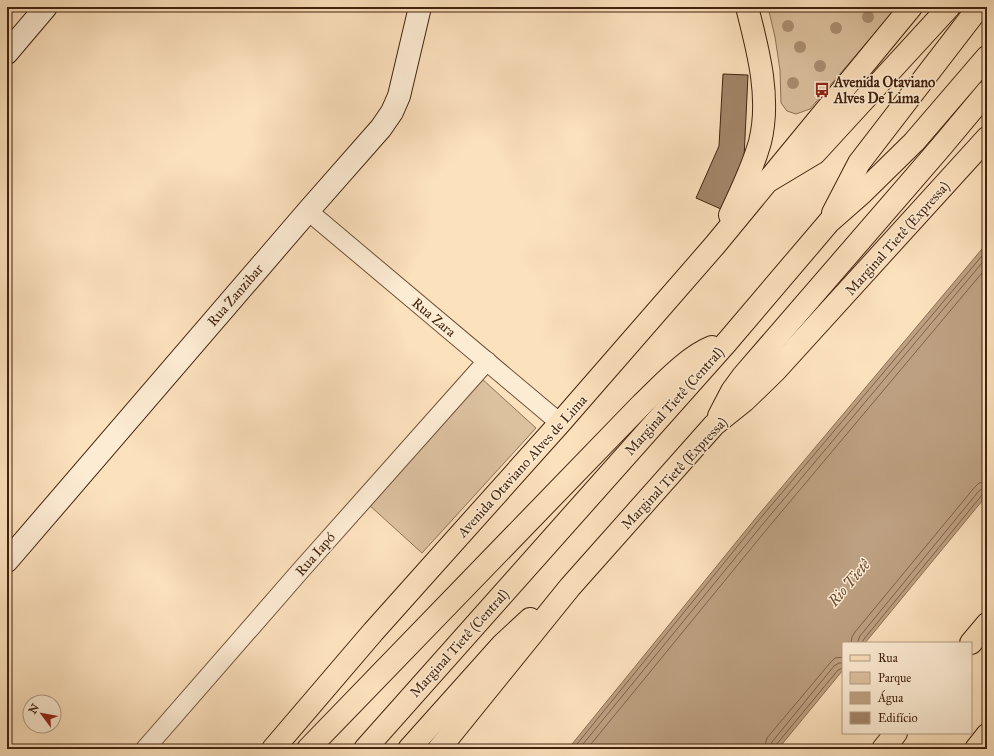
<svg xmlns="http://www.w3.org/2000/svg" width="994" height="756" font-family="'IM FELL Great Primer',serif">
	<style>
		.green { fill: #dcc19f; stroke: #8f7256 }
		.water { fill: #bda081; stroke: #8c6e53 }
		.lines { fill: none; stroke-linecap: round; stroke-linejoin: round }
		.shore { stroke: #806147; stroke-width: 1 }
		.building { fill: #a38569; stroke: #42220d }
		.street-casing { stroke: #705239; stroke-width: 20 }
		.secondary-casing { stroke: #42220d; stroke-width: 24 }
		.primary-casing { stroke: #42220d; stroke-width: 24 }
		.highway-casing { stroke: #42220d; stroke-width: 24 }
		.street { stroke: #fdecd4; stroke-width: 18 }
		.secondary { stroke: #fdecd4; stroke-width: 22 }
		.primary { stroke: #fce1bd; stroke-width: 22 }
		.highway { stroke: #fce1bd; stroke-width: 22 }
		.tree { fill: #ab8e71 }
		.labels { text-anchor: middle; stroke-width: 3; stroke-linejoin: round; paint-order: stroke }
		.poi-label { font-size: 14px; font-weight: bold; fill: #42220d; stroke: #fdecd4; text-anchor: start }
		.street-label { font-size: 14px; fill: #42220d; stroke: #fdecd4 }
		.water-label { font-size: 15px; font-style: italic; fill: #674830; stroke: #fdecd4 }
	</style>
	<rect width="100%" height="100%" fill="#fce1bd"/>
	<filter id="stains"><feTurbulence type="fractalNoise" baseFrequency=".005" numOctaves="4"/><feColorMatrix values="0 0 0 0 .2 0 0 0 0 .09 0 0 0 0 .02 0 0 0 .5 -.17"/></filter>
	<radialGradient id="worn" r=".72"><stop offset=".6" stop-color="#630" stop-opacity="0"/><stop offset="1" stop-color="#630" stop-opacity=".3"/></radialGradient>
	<g class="green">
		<polygon points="768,7 897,7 810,109 796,114 787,111 781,103 780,70 775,37"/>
		<polygon points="481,378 536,428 422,553 368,504"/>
	</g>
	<polygon class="water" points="987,243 987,495 865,643 843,643 843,670 778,749 568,749 755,519"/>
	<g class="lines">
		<g class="shore">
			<polyline points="851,643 852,637 855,632 974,488 979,483 987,482"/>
			<polyline points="857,643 860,636 978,492 983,488 987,488"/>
			<polyline points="862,643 864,639 982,495 987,493"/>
			<polyline points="573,749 758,521 987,250"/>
			<polyline points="579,749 762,525 987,257"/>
			<polyline points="587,749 767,529 987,267"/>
			<polyline points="764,749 767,738 830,663 835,658 843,657"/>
			<polyline points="770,749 772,742 834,666 839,663 843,663"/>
			<polyline points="775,749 776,745 838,670 843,668"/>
		</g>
	</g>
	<polygon class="building" points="723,74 748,75 744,158 721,209 696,198 719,146"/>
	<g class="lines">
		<defs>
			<g id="street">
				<polyline points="308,211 560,423"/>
				<polyline points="145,749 301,570 487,361"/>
			</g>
			<g id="secondary">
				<polyline points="7,53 46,7"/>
				<polyline points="7,561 308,211 381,128 392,112 399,96 420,7"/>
			</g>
			<polyline id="primary" points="770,180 815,153 949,7"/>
			<g id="highway">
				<polyline points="833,213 859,163 979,7"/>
				<path d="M 730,215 C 741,192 753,167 760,142 C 771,98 758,50 747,7"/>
				<polyline points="719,416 732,391 743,376 941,147 987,92"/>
				<polyline points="971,643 987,624"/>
				<polyline points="273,749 373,632 560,423 715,245 911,7"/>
				<path d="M 308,749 L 642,404 C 662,385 687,357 712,347"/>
				<polyline points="365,749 727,342 829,222 862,193 914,142 987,57"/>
				<polyline points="409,749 502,645 530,619"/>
				<polyline points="439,749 570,587 714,425 744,401 775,371 987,138"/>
				<polyline points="883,749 896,733"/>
				<polyline points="976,749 987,735"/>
			</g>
		</defs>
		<use href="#street" class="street-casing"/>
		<use href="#secondary" class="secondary-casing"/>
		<use href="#primary" class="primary-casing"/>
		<use href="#highway" class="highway-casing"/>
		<use href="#street" class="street"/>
		<use href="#secondary" class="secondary"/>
		<use href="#primary" class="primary"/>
		<use href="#highway" class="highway"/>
	</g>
	<g class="tree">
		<circle cx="868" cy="17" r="6"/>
		<circle cx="788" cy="26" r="6"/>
		<circle cx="836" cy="28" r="6"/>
		<circle cx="800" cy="47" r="6"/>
		<circle cx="820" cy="66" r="6"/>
		<circle cx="793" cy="83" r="6"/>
	</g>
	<defs>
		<symbol id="bus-bare" viewBox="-9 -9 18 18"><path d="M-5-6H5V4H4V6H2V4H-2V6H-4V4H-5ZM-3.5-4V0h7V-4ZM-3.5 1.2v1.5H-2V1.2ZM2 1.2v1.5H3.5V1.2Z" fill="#8f2418" stroke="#fdecd4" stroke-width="2.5" paint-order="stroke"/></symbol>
	</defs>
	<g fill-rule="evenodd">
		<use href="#bus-bare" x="811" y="79" width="22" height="22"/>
	</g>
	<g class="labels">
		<g class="poi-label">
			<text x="834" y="87">Avenida Otaviano<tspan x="834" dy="16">Alves De Lima</tspan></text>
		</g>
		<g class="street-label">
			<text transform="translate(897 238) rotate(-48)" y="5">Marginal Tietê (Expressa)</text>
			<text transform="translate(235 295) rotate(-49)" y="5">Rua Zanzibar</text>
			<text transform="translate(434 317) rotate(40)" y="5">Rua Zara</text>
			<text transform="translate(674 401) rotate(-48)" y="5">Marginal Tietê (Central)</text>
			<text transform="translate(522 466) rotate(-48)" y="5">Avenida Otaviano Alves de Lima</text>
			<text transform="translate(674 473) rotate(-47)" y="5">Marginal Tietê (Expressa)</text>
			<text transform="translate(315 554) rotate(-49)" y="5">Rua Iapó</text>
			<text transform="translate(459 643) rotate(-48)" y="5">Marginal Tietê (Central)</text>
		</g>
		<g class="water-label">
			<text transform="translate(849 583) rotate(-50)" y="5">Rio Tietê</text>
		</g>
	</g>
	<rect width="994" height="756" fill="none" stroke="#fce1bd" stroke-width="24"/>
	<rect x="8" y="8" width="978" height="740" fill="none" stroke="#42220d" stroke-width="2"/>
	<rect x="12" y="12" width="970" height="732" fill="none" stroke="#42220d"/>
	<rect x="842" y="642" width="130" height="92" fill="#fdecd4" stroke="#b29b84"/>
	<rect x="850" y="655" width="20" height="6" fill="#fce1bd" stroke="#b29b84"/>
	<text x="878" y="662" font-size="12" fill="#42220d">Rua</text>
	<rect x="850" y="672" width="20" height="12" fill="#dcc19f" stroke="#b29b84"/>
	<text x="878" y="682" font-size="12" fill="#42220d">Parque</text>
	<rect x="850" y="692" width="20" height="12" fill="#bda081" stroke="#b29b84"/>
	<text x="878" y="702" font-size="12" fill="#42220d">Água</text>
	<rect x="850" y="712" width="20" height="12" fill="#a38569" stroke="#b29b84"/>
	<text x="878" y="722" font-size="12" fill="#42220d">Edifício</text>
	<g transform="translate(42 714) rotate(302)"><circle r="19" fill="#fdecd4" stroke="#b29b84"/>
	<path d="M0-3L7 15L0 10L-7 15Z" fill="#8f2418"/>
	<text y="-6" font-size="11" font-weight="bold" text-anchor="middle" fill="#42220d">N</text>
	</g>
	<rect width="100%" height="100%" filter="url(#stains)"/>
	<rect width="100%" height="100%" fill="url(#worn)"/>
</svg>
